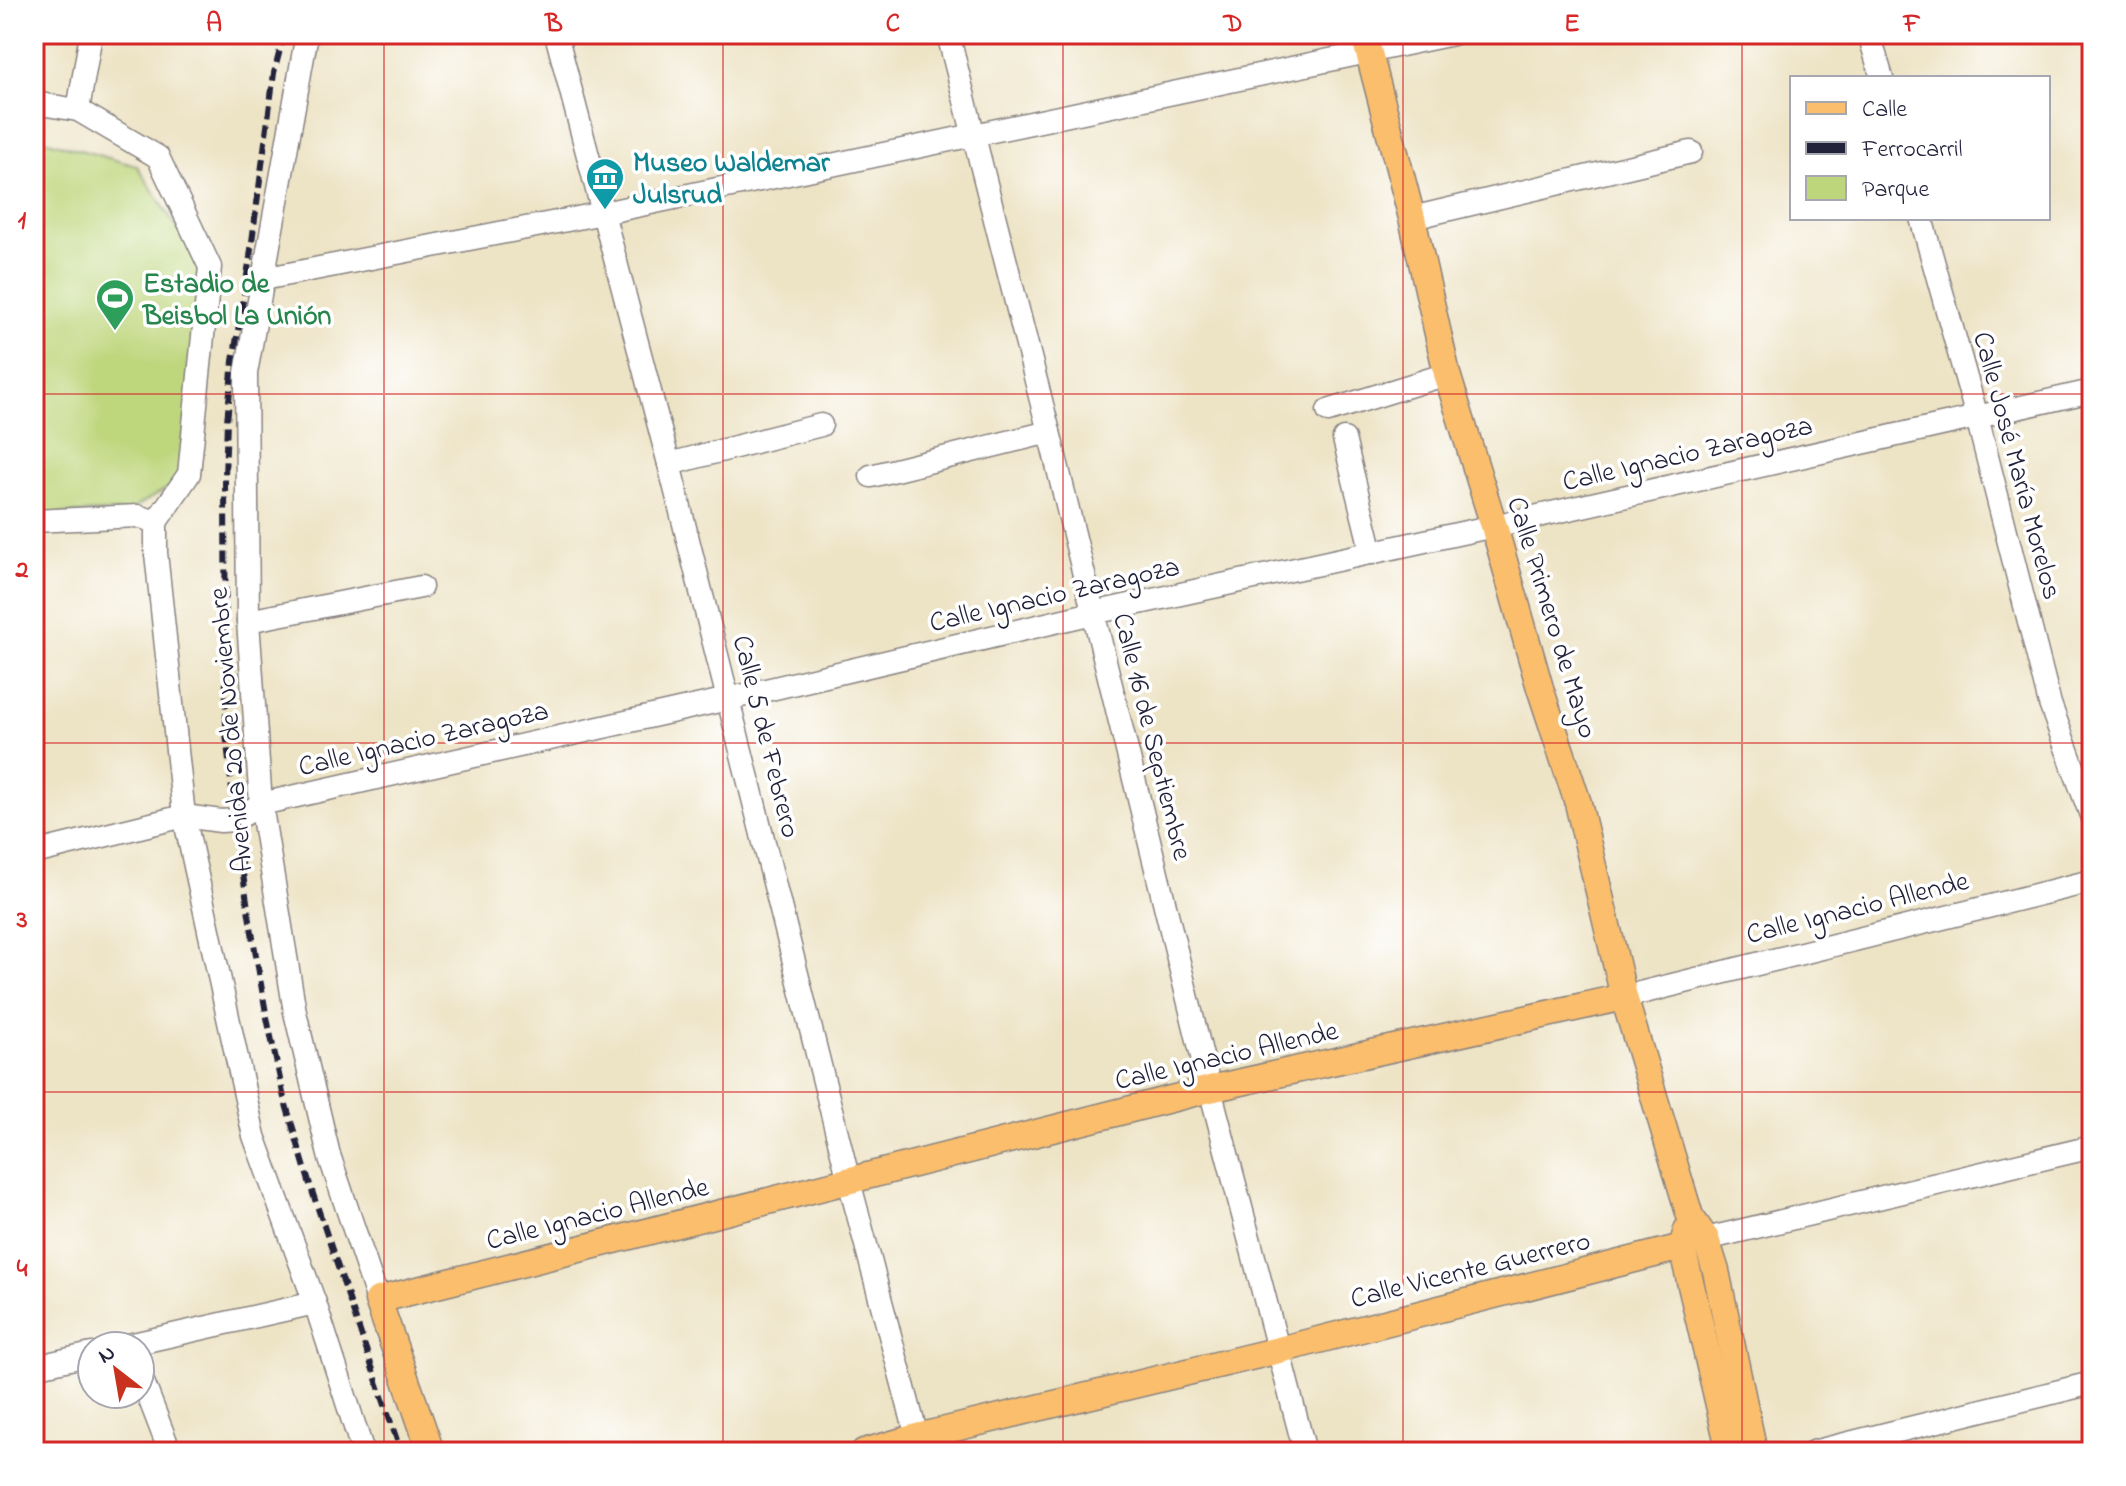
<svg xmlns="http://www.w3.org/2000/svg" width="2126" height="1486" font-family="'Indie Flower',sans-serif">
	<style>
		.green { fill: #bed67b; stroke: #707c5b; stroke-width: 2 }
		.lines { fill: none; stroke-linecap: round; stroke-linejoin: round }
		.minor-casing { stroke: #888280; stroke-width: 25 }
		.major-casing { stroke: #888280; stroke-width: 29 }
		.minor { stroke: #fff; stroke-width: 22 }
		.major { stroke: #fabe6d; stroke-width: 26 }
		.rail { stroke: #22223b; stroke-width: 6; stroke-dasharray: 12 6; stroke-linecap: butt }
		.grid { fill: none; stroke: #d62828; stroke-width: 2; stroke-opacity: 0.55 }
		.labels { text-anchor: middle; stroke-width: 7; stroke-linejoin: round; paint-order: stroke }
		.culture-label { font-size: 28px; font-weight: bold; fill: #0d838f; stroke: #fff; text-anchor: start }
		.leisure-label { font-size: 28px; font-weight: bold; fill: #27864d; stroke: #fff; text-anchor: start }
		.street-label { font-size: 28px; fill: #22223b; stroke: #fff }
		.neatline { fill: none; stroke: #d62828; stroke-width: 3 }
		.grid-label { font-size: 26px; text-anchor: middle; font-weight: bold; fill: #d62828 }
	</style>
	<rect width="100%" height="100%" fill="#fff"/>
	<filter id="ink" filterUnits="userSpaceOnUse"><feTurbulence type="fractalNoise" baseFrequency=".0125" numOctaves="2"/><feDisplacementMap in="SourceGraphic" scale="16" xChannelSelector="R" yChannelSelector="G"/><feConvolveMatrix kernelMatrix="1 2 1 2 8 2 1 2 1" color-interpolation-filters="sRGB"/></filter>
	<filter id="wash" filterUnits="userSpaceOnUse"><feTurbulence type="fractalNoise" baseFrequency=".006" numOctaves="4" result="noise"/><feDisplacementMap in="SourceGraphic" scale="32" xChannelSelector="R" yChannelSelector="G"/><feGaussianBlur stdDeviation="1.8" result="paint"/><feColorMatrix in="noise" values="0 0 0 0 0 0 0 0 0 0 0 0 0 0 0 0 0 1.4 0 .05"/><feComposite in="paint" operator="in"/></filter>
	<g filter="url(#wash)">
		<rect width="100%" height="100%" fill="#ede3c5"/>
		<polygon class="green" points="34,137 137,166 201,265 181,480 129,511 34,515"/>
	</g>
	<g filter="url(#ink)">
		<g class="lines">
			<defs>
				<g id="minor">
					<polyline points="307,34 246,373 248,621 261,804 295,1012 329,1155 378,1300"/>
					<polyline points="556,34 669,464 849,1181 921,1452"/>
					<polyline points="948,34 1049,432 1210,1089 1305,1452"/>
					<polyline points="1869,34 1882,78"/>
					<polyline points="34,103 78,110 158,157 210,267 189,474 156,522 156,553 184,816 254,1136 315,1303 363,1452"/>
					<polyline points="78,110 91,34"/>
					<polyline points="1412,218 1691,152"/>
					<polyline points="1921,218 1977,417 2050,704 2092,818"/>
					<polyline points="263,279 603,213 1453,34"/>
					<polyline points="1328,411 1447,374"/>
					<polyline points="1344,439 1372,553"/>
					<polyline points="669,464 821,425"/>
					<polyline points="871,476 1049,432"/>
					<polyline points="34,521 138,516 156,522"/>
					<polyline points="248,621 421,587"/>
					<polyline points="34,853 184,816 221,821 235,820 261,804 728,699 1093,613 1494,526 2092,391"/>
					<polyline points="1624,997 2092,881"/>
					<polyline points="1706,1239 2092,1147"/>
					<polyline points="124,1346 315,1303"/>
					<polyline points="34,1367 92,1354"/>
					<polyline points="140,1374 170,1452"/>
					<polyline points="1813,1452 2092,1383"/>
				</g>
				<g id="major">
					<polyline points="1364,34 1412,218 1447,374 1494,526 1540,688 1578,803 1624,997 1690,1216 1706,1239 1716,1271 1754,1452"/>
					<polyline points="1687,1230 1682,1247 1730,1452"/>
					<polyline points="431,1452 378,1300 1210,1089 1624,997"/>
					<polyline points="864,1452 917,1437 1279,1350 1682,1247 1706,1239"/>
				</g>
			</defs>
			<use href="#minor" class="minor-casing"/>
			<use href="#major" class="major-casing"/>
			<use href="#minor" class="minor"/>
			<use href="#major" class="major"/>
			<polyline class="rail" points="284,34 274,73 250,257 233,361 227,421 225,477 226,733 235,820 249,915 266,1013 284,1098 311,1188 401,1452"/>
		</g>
	</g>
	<path class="grid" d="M 384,34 L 384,1452M 723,34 L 723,1452M 1063,34 L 1063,1452M 1403,34 L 1403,1452M 1742,34 L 1742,1452M 34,394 L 2092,394M 34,743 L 2092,743M 34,1092 L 2092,1092"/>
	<defs>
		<symbol id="museum-pin" viewBox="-11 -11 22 30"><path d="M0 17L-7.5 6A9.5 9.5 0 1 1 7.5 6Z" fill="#0f9aa8" stroke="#fff"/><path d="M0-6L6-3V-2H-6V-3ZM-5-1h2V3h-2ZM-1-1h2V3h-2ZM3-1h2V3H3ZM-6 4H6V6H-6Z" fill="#fff"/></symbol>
		<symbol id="stadium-pin" viewBox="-11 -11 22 30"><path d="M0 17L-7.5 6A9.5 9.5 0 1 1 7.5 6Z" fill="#2e9e5b" stroke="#fff"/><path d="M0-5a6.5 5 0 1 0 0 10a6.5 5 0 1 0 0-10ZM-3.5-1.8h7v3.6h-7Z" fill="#fff"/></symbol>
	</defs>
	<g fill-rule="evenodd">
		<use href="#museum-pin" x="583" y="155" width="44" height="60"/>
		<use href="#stadium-pin" x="93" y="276" width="44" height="60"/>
	</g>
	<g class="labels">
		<g class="culture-label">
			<text x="633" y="171">Museo Waldemar<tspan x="633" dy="32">Julsrud</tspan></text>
		</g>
		<g class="leisure-label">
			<text x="143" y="292">Estadio de<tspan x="143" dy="32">Beisbol La Unión</tspan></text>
		</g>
		<g class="street-label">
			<text transform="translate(1687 452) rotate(-13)" y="10">Calle Ignacio Zaragoza</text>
			<text transform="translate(2019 465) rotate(75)" y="10">Calle José María Morelos</text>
			<text transform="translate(1054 593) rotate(-13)" y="10">Calle Ignacio Zaragoza</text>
			<text transform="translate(1554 617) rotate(73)" y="10">Calle Primero de Mayo</text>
			<text transform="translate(229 730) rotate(-95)" y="10">Avenida 20 de Noviembre</text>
			<text transform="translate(768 736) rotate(76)" y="10">Calle 5 de Febrero</text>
			<text transform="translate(1154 736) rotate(76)" y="10">Calle 16 de Septiembre</text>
			<text transform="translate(423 737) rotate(-13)" y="10">Calle Ignacio Zaragoza</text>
			<text transform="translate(1857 906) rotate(-14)" y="10">Calle Ignacio Allende</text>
			<text transform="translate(1226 1054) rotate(-13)" y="10">Calle Ignacio Allende</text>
			<text transform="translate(597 1212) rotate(-14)" y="10">Calle Ignacio Allende</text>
			<text transform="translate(1470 1268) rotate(-14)" y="10">Calle Vicente Guerrero</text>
		</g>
	</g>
	<rect width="2126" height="1486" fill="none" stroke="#fff" stroke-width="88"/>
	<rect x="1790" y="76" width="260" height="144" fill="#ffffff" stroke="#a7a7b1" stroke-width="2"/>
	<rect x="1806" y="102" width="40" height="12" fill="#fabe6d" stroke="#a7a7b1" stroke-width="2"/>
	<text x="1862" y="116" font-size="24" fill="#22223b">Calle</text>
	<rect x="1806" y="142" width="40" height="12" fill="#22223b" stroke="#a7a7b1" stroke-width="2"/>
	<text x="1862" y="156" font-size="24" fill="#22223b">Ferrocarril</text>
	<rect x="1806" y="176" width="40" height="24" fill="#bed67b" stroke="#a7a7b1" stroke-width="2"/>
	<text x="1862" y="196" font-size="24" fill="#22223b">Parque</text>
	<g transform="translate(116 1370) rotate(329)"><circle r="38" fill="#ffffff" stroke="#a7a7b1" stroke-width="2"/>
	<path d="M0-6L14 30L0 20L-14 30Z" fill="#c8321e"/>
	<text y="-12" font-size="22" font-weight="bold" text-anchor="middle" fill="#22223b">N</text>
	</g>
	<rect x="44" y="44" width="2038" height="1398" class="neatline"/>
	<g class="grid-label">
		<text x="214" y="31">A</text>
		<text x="554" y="31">B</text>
		<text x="893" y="31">C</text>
		<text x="1233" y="31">D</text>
		<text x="1572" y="31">E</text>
		<text x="1912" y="31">F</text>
		<text x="22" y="228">1</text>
		<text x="22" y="577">2</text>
		<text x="22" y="927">3</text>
		<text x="22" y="1276">4</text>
	</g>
</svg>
